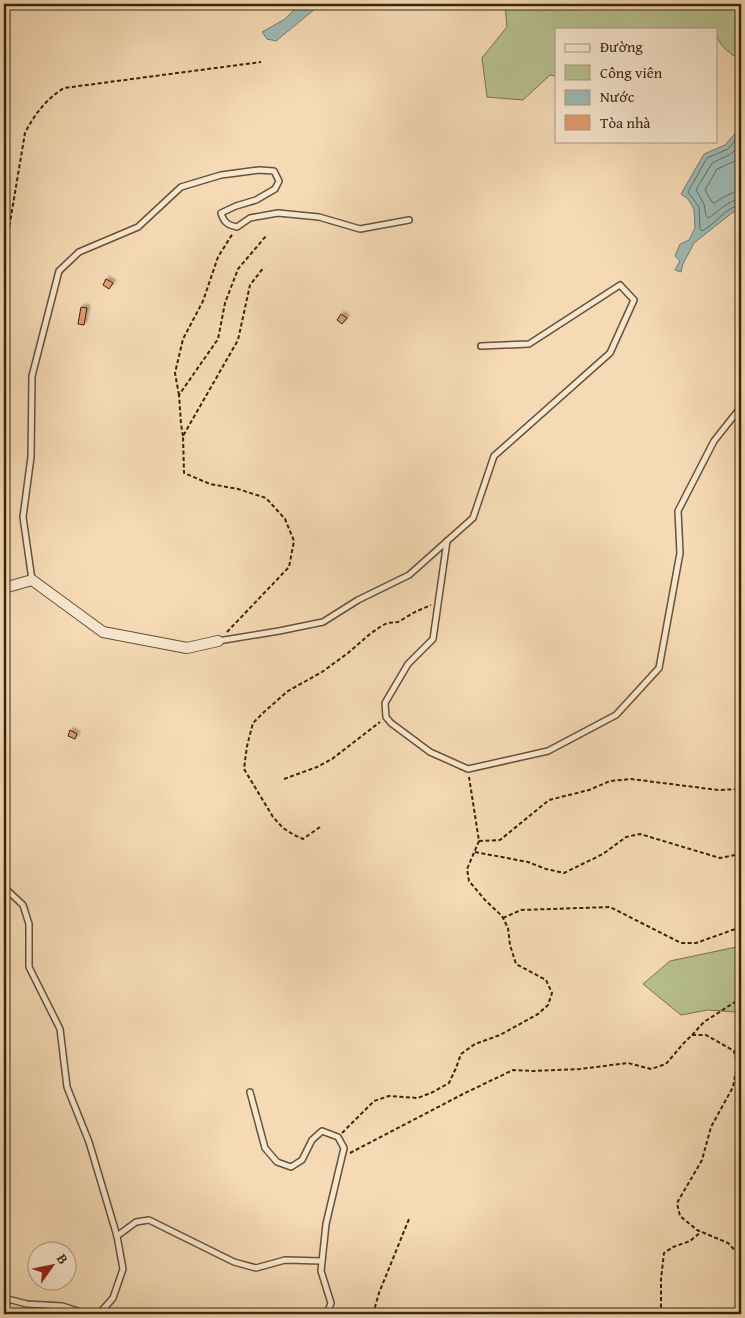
<svg xmlns="http://www.w3.org/2000/svg" width="745" height="1318" font-family="'Gentium Book Plus',serif">
	<style>
		.green { fill: #b8c090; stroke: #78724f }
		.water { fill: #9dbab4; stroke: #757e72 }
		.lines { fill: none; stroke-linecap: round; stroke-linejoin: round }
		.shore { stroke: #6b6f61; stroke-width: 1 }
		.building { fill: #e39b6f; stroke: #39240e; filter: url(#shadow) }
		.service-casing { stroke: #685238; stroke-width: 8 }
		.minor-casing { stroke: #685238; stroke-width: 12 }
		.path { stroke: #39240e; stroke-width: 2; stroke-dasharray: 4 2.5; stroke-linecap: butt }
		.service { stroke: #f8e7cf; stroke-width: 5 }
		.minor { stroke: #f8e7cf; stroke-width: 10 }
	</style>
	<defs>
		<filter id="shadow"><feDropShadow dx="3" dy="-3" stdDeviation="1" flood-color="#0004"/></filter>
	</defs>
	<rect width="100%" height="100%" fill="#f5dab5"/>
	<filter id="stains"><feTurbulence type="fractalNoise" baseFrequency=".004" numOctaves="4"/><feColorMatrix values="0 0 0 0 .2 0 0 0 0 .09 0 0 0 0 .02 0 0 0 .5 -.17"/></filter>
	<radialGradient id="worn" r=".72"><stop offset=".6" stop-color="#630" stop-opacity="0"/><stop offset="1" stop-color="#630" stop-opacity=".3"/></radialGradient>
	<g class="green">
		<path d="M 505,4 L 741,4 L 741,61 C 729,52 716,45 716,29 L 556,29 L 556,76 L 550,75 L 523,100 L 487,97 L 482,58 L 507,27 Z"/>
		<polygon points="741,946 741,1020 735,1012 708,1010 681,1015 643,984 670,961"/>
	</g>
	<g class="water">
		<polygon points="300,4 321,4 276,41 267,39 262,32 285,19"/>
		<polygon points="741,124 741,209 732,213 694,243 683,264 681,272 675,270 680,261 675,256 680,244 689,240 695,228 694,209 688,199 681,194 704,154 725,145 740,128"/>
	</g>
	<g class="lines">
		<g class="shore">
			<path d="M 741,134 L 728,149 L 707,158 L 688,192 L 699,207 L 700,229 L 702,231 C 716,224 725,207 741,205"/>
			<path d="M 741,144 L 731,154 L 712,163 L 696,190 L 704,204 L 706,216 L 708,218 C 719,212 727,200 741,199"/>
			<path d="M 741,155 L 735,161 L 717,169 L 705,190 L 712,202 L 714,203 C 723,198 730,192 741,191"/>
		</g>
	</g>
	<g class="building">
		<polygon points="106,279 113,283 109,289 103,285"/>
		<polygon points="81,307 87,308 84,325 78,324"/>
		<polygon points="341,314 347,318 342,324 337,320"/>
		<polygon points="70,730 77,734 75,739 68,736"/>
	</g>
	<g class="lines">
		<defs>
			<g id="service">
				<polyline points="447,541 433,639 408,664 385,703 386,717 391,723 430,752 468,769 548,751 616,715 659,668 680,553 678,511 714,441 741,407"/>
				<path d="M 32,580 L 23,517 L 31,457 L 32,376 L 59,271 L 79,252 L 138,227 L 181,187 L 221,175 L 259,170 L 274,171 L 279,181 L 275,189 L 256,200 L 236,206 L 221,213 C 224,223 228,225 237,227 L 250,218 L 278,213 L 319,217 L 360,229 L 409,220"/>
				<polyline points="218,641 279,631 323,622 358,600 409,575 473,518 494,456 610,353 634,300 620,285 529,344 481,346"/>
				<polyline points="4,890 8,891 23,905 29,924 29,967 60,1029 67,1087 89,1142 117,1236 123,1269 113,1298 99,1314"/>
				<polyline points="250,1092 265,1148 277,1162 291,1167 302,1160 312,1140 322,1131 338,1137 344,1148 326,1224 321,1271 331,1303 327,1314"/>
				<polyline points="117,1236 136,1222 149,1220 234,1262 256,1268 285,1260 322,1261"/>
				<polyline points="4,1298 27,1304 62,1306 87,1314"/>
			</g>
			<polyline id="minor" points="4,588 32,580 103,632 187,648 218,641"/>
		</defs>
		<use href="#service" class="service-casing"/>
		<use href="#minor" class="minor-casing"/>
		<g class="path">
			<path d="M 4,258 L 25,133 C 34,115 46,99 64,88 L 261,62"/>
			<polyline points="179,395 175,373 183,339 203,301 218,257 233,233"/>
			<polyline points="183,436 181,424 179,395 218,339 225,303 238,269 266,236"/>
			<polyline points="227,632 289,567 294,541 285,519 266,498 238,489 210,484 184,473 183,436 238,340 250,285 264,267"/>
			<polyline points="284,779 317,767 332,759 380,722"/>
			<polyline points="320,827 303,839 294,835 283,828 273,817 244,769 247,746 253,723 264,712 288,691 322,672 348,653 370,634 380,627 387,623 398,622 415,612 431,605"/>
			<polyline points="479,841 500,840 549,800 589,790 610,781 631,779 718,790 741,789"/>
			<polyline points="475,852 528,862 546,869 564,873 603,854 626,837 640,834 720,858 741,854"/>
			<polyline points="503,918 521,910 610,907 681,943 696,943 741,927"/>
			<polyline points="692,1035 704,1022 735,1002 741,1000"/>
			<polyline points="342,1133 374,1101 389,1096 418,1098 433,1092 449,1083 456,1068 461,1054 475,1044 500,1035 538,1014 548,1005 552,993 546,980 516,964 510,945 508,928 502,916 485,900 469,881 467,869 479,841 469,777"/>
			<polyline points="350,1153 463,1094 513,1070 533,1071 580,1069 628,1063 651,1069 666,1064 682,1045 692,1035 706,1035 734,1051 737,1065 733,1087 711,1127 702,1160 677,1203 680,1216 697,1230 728,1243 741,1257"/>
			<polyline points="373,1314 379,1293 409,1219"/>
			<polyline points="661,1314 661,1279 664,1253 673,1247 690,1241 701,1232"/>
		</g>
		<use href="#service" class="service"/>
		<use href="#minor" class="minor"/>
	</g>
	<rect width="745" height="1318" fill="none" stroke="#f5dab5" stroke-width="20"/>
	<rect x="5" y="5" width="735" height="1308" fill="none" stroke="#39240e" stroke-width="2.5"/>
	<rect x="10" y="10" width="725" height="1298" fill="none" stroke="#39240e"/>
	<rect x="555" y="28" width="162" height="115" fill="#f8e7cf" stroke="#ac9982"/>
	<rect x="565" y="44" width="25" height="8" fill="#f8e7cf" stroke="#ac9982"/>
	<text x="600" y="52" font-size="15" fill="#39240e">Đường</text>
	<rect x="565" y="65" width="25" height="15" fill="#b8c090" stroke="#ac9982"/>
	<text x="600" y="78" font-size="15" fill="#39240e">Công viên</text>
	<rect x="565" y="90" width="25" height="15" fill="#9dbab4" stroke="#ac9982"/>
	<text x="600" y="102" font-size="15" fill="#39240e">Nước</text>
	<rect x="565" y="115" width="25" height="15" fill="#e39b6f" stroke="#ac9982"/>
	<text x="600" y="128" font-size="15" fill="#39240e">Tòa nhà</text>
	<g transform="translate(52 1266) rotate(57)"><circle r="24" fill="#f8e7cf" stroke="#ac9982"/>
	<path d="M0-4L9 19L0 12L-9 19Z" fill="#8f2418"/>
	<text y="-8" font-size="14" font-weight="bold" text-anchor="middle" fill="#39240e">B</text>
	</g>
	<rect width="100%" height="100%" filter="url(#stains)"/>
	<rect width="100%" height="100%" fill="url(#worn)"/>
</svg>
